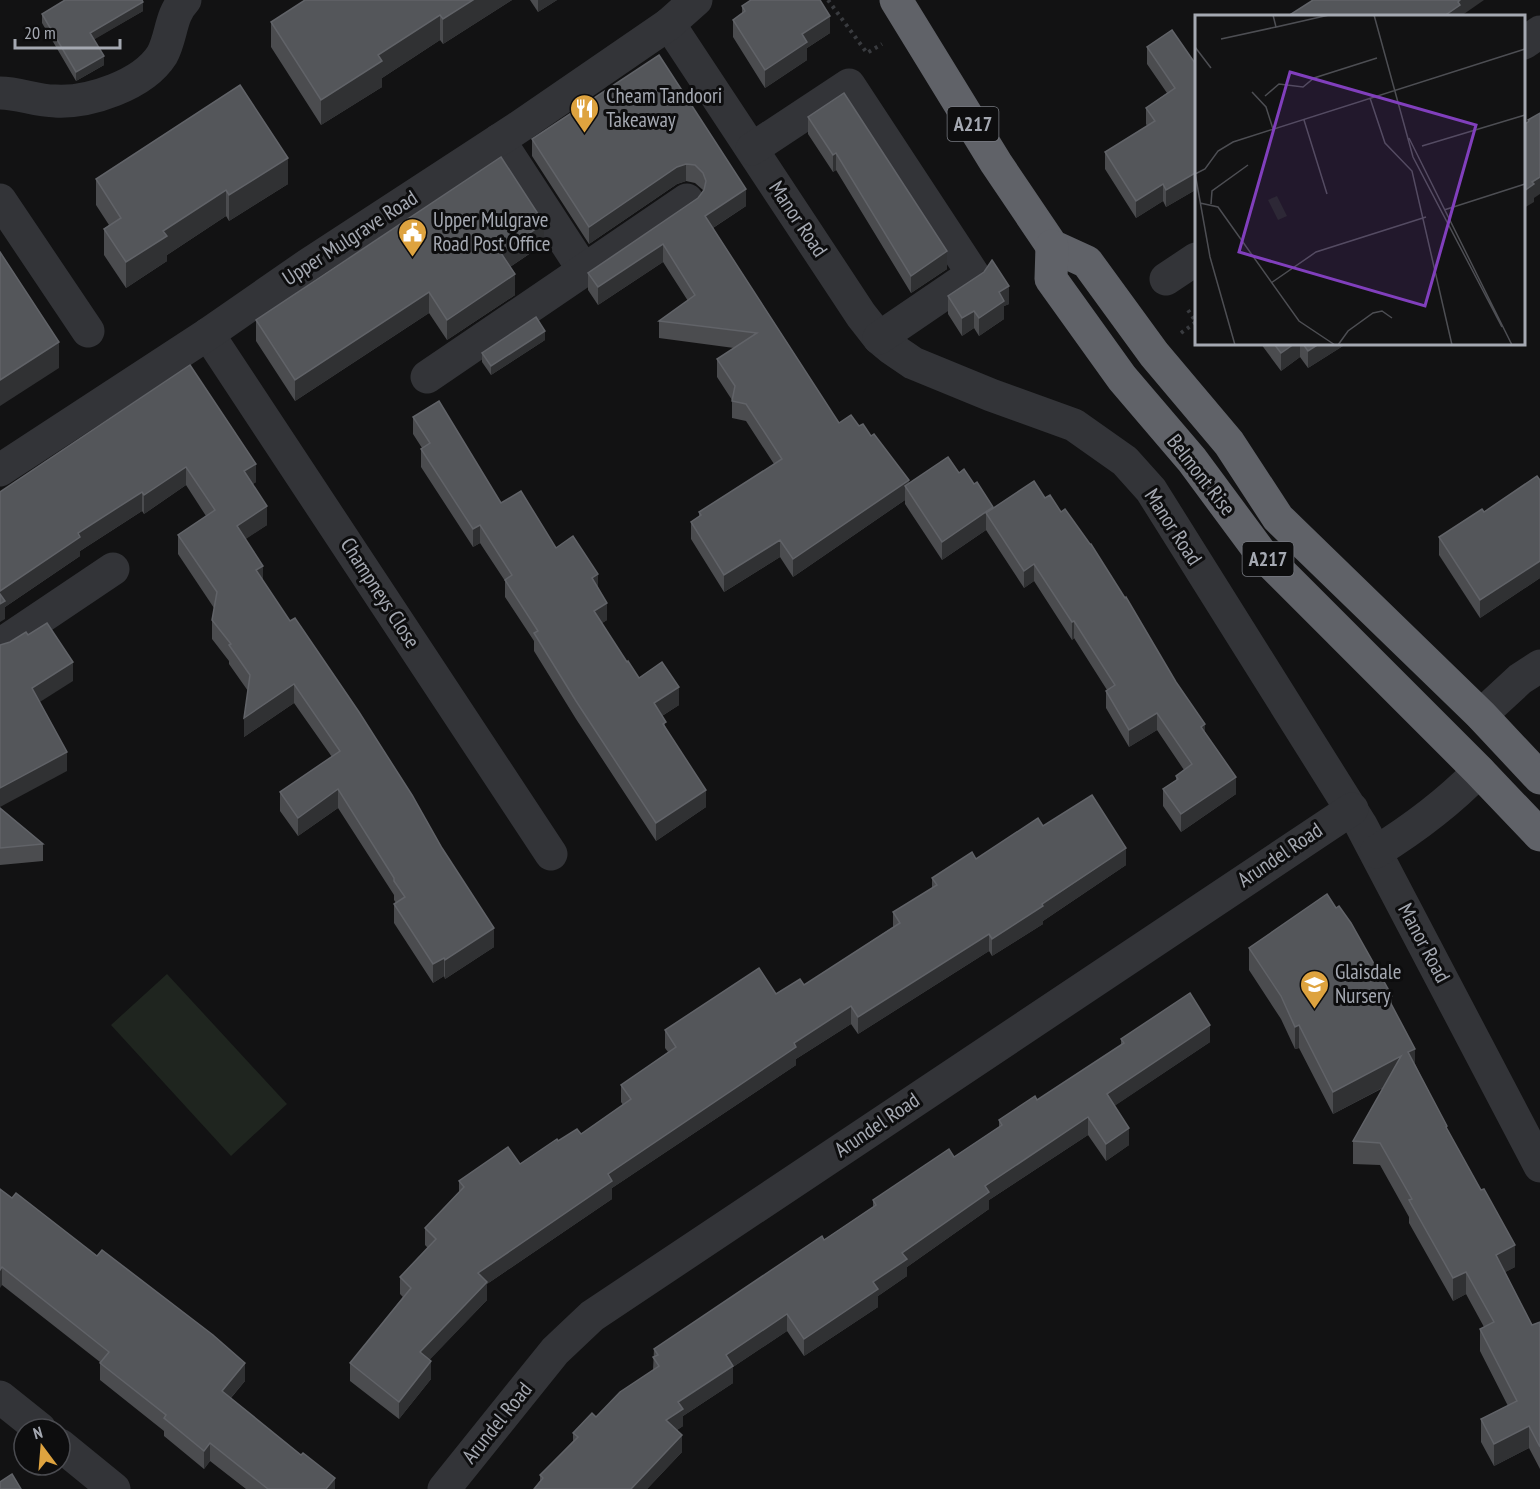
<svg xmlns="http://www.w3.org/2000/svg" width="1540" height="1489" font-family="'PT Sans Narrow',sans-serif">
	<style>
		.green { fill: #1f251f }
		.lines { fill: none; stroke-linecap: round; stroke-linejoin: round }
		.path { stroke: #393b3f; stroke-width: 4; stroke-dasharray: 3 4.5; stroke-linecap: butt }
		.minor { stroke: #333438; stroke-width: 33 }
		.highway { stroke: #606268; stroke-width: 33 }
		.wall { fill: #4b4c4f }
		.shaded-wall { fill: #303133 }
		.building { fill: #54565a; stroke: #616368; stroke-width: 1.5 }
		.labels { text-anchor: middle; stroke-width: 6; stroke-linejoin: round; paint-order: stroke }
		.shield { fill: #0d0d0e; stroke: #777a81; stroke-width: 1.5 }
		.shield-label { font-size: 20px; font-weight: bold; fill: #a5a9b2 }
		.poi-label { font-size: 21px; fill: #a5a9b2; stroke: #0d0d0e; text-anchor: start }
		.street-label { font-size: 21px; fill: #a5a9b2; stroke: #0d0d0e }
		.inset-road { fill: none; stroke: #4d4e53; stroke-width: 1.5 }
		.view { fill: #813fbd; fill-opacity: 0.15; stroke: #813fbd; stroke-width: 3 }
		.inset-edge { fill: none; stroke: #a5a9b2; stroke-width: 3 }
	</style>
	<rect width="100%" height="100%" fill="#121213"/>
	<polygon class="green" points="167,974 287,1104 231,1156 111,1025"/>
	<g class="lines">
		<g class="path">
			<polyline points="828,0 867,53 882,44"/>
			<polyline points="1181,333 1196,322 1186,307"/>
		</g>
		<g class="minor">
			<polyline points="669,24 861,315 879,338 891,348 913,363 991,395 1074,425 1125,461 1151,490 1361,825 1540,1166"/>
			<polyline points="1524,43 1540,32"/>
			<path d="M 0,93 C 19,93 36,101 55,101 C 89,103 143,85 162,55 C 172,37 170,15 185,0"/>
			<polyline points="499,140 583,269"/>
			<polyline points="752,149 849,85 973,274 879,338"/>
			<polyline points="0,200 88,331"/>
			<polyline points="1166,279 1196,259"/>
			<polyline points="208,334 551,854"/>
			<polyline points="427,377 687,200"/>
			<polyline points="0,470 208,334 309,264 519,127 669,24 696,0"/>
			<polyline points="0,645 113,569"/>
			<polyline points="1481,715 1520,679 1540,666"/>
			<path d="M 1376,852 C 1413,829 1449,802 1479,771"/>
			<polyline points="0,1397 40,1429"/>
			<polyline points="60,1445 114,1489"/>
			<polyline points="444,1489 555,1351 592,1316 1352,809"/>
		</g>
		<g class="highway">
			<polyline points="896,0 996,163 1052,246 1087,262 1154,354 1229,443 1278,518 1481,715 1540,778"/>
			<polyline points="1052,246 1051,279 1122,378 1192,460 1260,552 1479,771 1540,835"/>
		</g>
	</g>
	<g class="wall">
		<polygon points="305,0 512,0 443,44 440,40 382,78 382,87 321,125 271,47 271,22"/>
		<polygon points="530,0 557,0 538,12"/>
		<polygon points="742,6 830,33 807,48 807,60 765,88 733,37 733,20 742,13"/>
		<polygon points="143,11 94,39 104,65 76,81 42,23 42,14"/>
		<polygon points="1147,47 1197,66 1197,189 1166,207 1163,201 1136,218 1105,169 1105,152 1147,126 1146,124 1146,108 1167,93 1147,64"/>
		<polygon points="659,55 746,206 713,228 839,423 859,426 871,436 909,483 959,473 974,484 993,507 1205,732 1236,794 1181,832 1163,806 1163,789 1176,780 1176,776 1184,770 1157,730 1129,747 1106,708 1106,691 1107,690 1074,638 1072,640 1034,581 1024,588 986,530 942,560 905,504 905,500 793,577 780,557 724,592 691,539 691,522 699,517 699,512 774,464 746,421 732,418 732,400 717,377 717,359 734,348 659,338 659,321 688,301 663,262 598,305 588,290 588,273 698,198 703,191 703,190 695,183 686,181 677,184 589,244 532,156 532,139"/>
		<polygon points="808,117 947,269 911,293 836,170 833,172 808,134"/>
		<polygon points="96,179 288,184 229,221 226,216 167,255 167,261 126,288 104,255 104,229 109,225 96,205"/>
		<polygon points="544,244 510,267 515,295 447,340 429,313 295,401 256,341 256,320"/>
		<polygon points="948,296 1009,304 1004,306 1004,319 979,336 974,328 962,336 948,314"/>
		<polygon points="545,340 491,375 482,362 482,353"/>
		<polygon points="1261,344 1346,344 1308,368 1300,357 1281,371"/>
		<polygon points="190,365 256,482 253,484 267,525 245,539 263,581 494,947 445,979 444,976 433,983 394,923 394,904 396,903 394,900 394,895 338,808 298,836 280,811 280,792 332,757 294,703 244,737 248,691 229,664 229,661 212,639 212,620 214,608 178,554 178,535 206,516 186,485 144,514 142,511 80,551 80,556 5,607 5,619 0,492"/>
		<polygon points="413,417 501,503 556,548 598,587 607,620 602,623 627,662 639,678 679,705 662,716 666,729 706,807 656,841 576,719 534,651 534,641 505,597 505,581 480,543 473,547 421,467 421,449 422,448 413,434"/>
		<polygon points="1540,480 1540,578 1480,618 1439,555 1439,537"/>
		<polygon points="0,808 43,844 43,861 0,865"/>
		<polygon points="1043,826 1126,865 1043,921 1043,924 992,956 989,951 858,1034 851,1024 796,1059 796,1065 612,1188 612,1199 487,1284 487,1300 429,1360 431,1379 399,1419 350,1381 350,1363 403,1297 400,1294 400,1277 428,1248 425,1245 425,1228 459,1192 459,1181 520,1164 558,1141 581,1134 623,1105 621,1102 621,1085 668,1052 665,1048 665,1030 804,985 893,927 893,912 932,888 932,878 976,859"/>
		<polygon points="1249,948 1392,1006 1415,1064 1515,1267 1505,1272 1532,1325 1540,1322 1540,1469 1529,1448 1494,1466 1481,1442 1481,1419 1508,1406 1480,1351 1480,1329 1484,1327 1466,1294 1453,1301 1409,1223 1409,1217 1380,1165 1353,1164 1353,1141 1383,1088 1333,1114 1299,1048 1295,1049 1281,1019 1249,970"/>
		<polygon points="1121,1039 1210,1042 1114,1106 1129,1145 1106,1161 1088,1135 989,1200 989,1209 907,1267 907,1276 878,1296 878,1307 804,1356 787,1331 733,1367 733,1383 683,1416 683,1426 677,1430 682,1452 647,1489 534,1489 540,1481 540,1475 573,1441 573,1433 596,1417 653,1370 654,1349 824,1240 873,1207 873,1200 954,1157 999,1127 999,1120 1037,1100 1121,1045"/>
		<polygon points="0,1189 245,1381 231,1398 335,1489 246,1489 210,1461 204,1469 164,1436 164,1431 100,1380 100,1362 2,1285"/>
	</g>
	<g class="shaded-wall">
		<polygon points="473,0 512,0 443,44 443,19"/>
		<polygon points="538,0 557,0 538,12"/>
		<polygon points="1460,0 1484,0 1461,16 1444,16"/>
		<polygon points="143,2 143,11 90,42 90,33"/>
		<polygon points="440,15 440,40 382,78 382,87 321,125 321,100 378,55"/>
		<polygon points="830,16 830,33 807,48 807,60 765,88 765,70 802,34"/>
		<polygon points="104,56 104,65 76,81 76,72"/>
		<polygon points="836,153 836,170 833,172 833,155"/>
		<polygon points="288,158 288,184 229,221 229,195"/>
		<polygon points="686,164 686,181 677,184 589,244 589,227 677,167"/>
		<polygon points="1197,172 1197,189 1166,207 1166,190"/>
		<polygon points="1540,177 1540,194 1534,198 1534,202 1524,208 1524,191 1532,182"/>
		<polygon points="1163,184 1163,201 1136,218 1136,201"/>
		<polygon points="746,189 746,206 705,233 705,216"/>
		<polygon points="226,190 226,216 167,255 167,261 126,288 126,262 163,231"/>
		<polygon points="544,223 544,244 501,273 501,253"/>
		<polygon points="663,244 663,262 598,305 598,287"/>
		<polygon points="947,251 947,269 911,293 911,276"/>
		<polygon points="515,274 515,295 447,340 447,320"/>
		<polygon points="1009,286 1009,304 1004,306 1004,319 979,336 979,318 999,292"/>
		<polygon points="429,292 429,313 295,401 295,380"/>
		<polygon points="974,311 974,328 962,336 962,318"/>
		<polygon points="545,331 545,340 491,375 491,366"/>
		<polygon points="59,342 59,368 0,406 0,380"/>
		<polygon points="1294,344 1300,344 1300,357 1281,371 1281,353"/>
		<polygon points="1319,344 1346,344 1308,368 1308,351"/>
		<polygon points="256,464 256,482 244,489 244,471"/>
		<polygon points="186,467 186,485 144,514 144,495"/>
		<polygon points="909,480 909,493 905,486 905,500 793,577 793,559"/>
		<polygon points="142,492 142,511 80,551 80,556 5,607 5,619 0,622 0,591 78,533"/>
		<polygon points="267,506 267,525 237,545 237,526"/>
		<polygon points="993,507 986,513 986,530 942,560 942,542"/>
		<polygon points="480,525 480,543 473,547 473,529"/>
		<polygon points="780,540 780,557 724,592 724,575"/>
		<polygon points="1540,561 1540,578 1480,618 1480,600"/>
		<polygon points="1034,564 1034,581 1024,588 1024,571"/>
		<polygon points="263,566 263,585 256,570"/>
		<polygon points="598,574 598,592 592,578"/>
		<polygon points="607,603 607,620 594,628 594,611"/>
		<polygon points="1074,621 1074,638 1072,640 1072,622"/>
		<polygon points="73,662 73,681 32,707 32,688"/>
		<polygon points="294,684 294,703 244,737 244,718"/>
		<polygon points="679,687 679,705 654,721 654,703"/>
		<polygon points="1157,713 1157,730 1129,747 1129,730"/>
		<polygon points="1205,724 1205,741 1201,727"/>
		<polygon points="67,752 67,771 0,807 0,788"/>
		<polygon points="1236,777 1236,794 1181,832 1181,814"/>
		<polygon points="338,789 338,808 298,836 298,818"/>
		<polygon points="706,790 706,807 656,841 656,823"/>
		<polygon points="1126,848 1126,865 1043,921 1043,924 992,956 992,939"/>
		<polygon points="494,928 494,947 445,979 445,960"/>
		<polygon points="989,934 989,951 858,1034 858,1017"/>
		<polygon points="444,958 444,976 433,983 433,964"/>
		<polygon points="1392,996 1392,1019 1388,998"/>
		<polygon points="851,1006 851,1024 796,1059 796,1065 612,1188 612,1199 487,1284 487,1300 420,1370 420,1352 478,1273 608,1174 794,1043"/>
		<polygon points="1210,1025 1210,1042 1107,1111 1107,1094"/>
		<polygon points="1299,1025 1299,1048 1295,1049 1295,1027"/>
		<polygon points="1415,1049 1415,1071 1408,1052"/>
		<polygon points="1401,1056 1401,1078 1333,1114 1333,1092"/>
		<polygon points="1088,1117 1088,1135 989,1200 989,1209 907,1267 907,1276 878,1296 878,1307 804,1356 804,1339 873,1282 902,1253 985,1186"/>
		<polygon points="1129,1128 1129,1145 1106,1161 1106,1144"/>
		<polygon points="1515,1245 1515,1267 1496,1277 1496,1255"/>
		<polygon points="2,1267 2,1285 0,1288 0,1270"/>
		<polygon points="1466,1272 1466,1294 1453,1301 1453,1278"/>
		<polygon points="787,1314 787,1331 733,1367 733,1383 683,1416 683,1426 666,1437 666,1420 678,1402 726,1355"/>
		<polygon points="431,1361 431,1379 399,1419 399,1402"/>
		<polygon points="245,1363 245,1381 222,1408 222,1391"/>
		<polygon points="1529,1426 1529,1448 1494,1466 1494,1444"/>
		<polygon points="682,1435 682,1452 647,1489 631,1489"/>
		<polygon points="210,1443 210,1461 204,1469 204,1451"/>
		<polygon points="335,1478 335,1489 326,1489"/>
	</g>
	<g class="building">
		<polygon points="65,0 142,0 143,2 90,33 104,56 76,72 42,14"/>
		<polygon points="305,0 473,0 443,19 440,15 378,55 382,61 321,100 271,22"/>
		<polygon points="751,0 820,0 830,16 802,34 807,42 765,70 733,20 745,11 742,6"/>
		<polygon points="1313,0 1460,0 1458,2 1460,5 1444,16 1288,16"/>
		<polygon points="1172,30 1197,66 1197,172 1166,190 1163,184 1136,201 1105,152 1155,121 1146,108 1175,88 1147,47"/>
		<polygon points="659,55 746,189 705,216 839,423 851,415 859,426 863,424 871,436 874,434 909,480 793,559 780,540 724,575 691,522 701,515 699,512 782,459 746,404 732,401 735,386 717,359 757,333 659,321 695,295 663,244 598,287 588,273 698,198 704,190 706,181 703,173 695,165 686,164 677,167 589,227 532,139"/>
		<polygon points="240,85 288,158 229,195 226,190 163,231 167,236 126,262 104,229 121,218 96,179"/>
		<polygon points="844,93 947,251 911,276 836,153 833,155 808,117"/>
		<polygon points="1540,113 1540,177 1532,182 1534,184 1524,191 1524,125 1529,121 1528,120"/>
		<polygon points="501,157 544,223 501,253 515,274 447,320 429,292 295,380 256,320"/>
		<polygon points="0,252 59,342 0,380"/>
		<polygon points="992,260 1009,286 999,292 1004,301 979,318 974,311 962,318 948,296 984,272"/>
		<polygon points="536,317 545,331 491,366 482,353"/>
		<polygon points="1274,344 1294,344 1281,353"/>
		<polygon points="1303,344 1319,344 1308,351"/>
		<polygon points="190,365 256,464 244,471 267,506 237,526 263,566 256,570 290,621 295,618 359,712 412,795 442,848 494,928 445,960 444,958 433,964 394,904 405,897 394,881 394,878 338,789 298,818 280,792 340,751 294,684 244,718 250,675 229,645 231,644 212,620 217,592 178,535 215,510 186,467 144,495 142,492 78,533 80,537 0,591 0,492"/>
		<polygon points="439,401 501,503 521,491 556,548 573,536 598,574 592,578 607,603 594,611 627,662 628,661 639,678 662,662 679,687 654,703 666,722 663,724 706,790 656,823 576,701 534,633 538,631 505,580 512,575 480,525 473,529 421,449 430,443 413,417"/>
		<polygon points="948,457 959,473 964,469 974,484 977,482 993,507 942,542 905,486"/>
		<polygon points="1537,476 1540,480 1540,561 1480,600 1439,537 1482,509 1484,512"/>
		<polygon points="1034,481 1045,498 1050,495 1061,512 1065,509 1090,544 1091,544 1125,598 1126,597 1176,682 1205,724 1201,727 1236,777 1181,814 1163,789 1178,779 1176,776 1192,764 1157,713 1129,730 1106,691 1115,685 1074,621 1072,622 1034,564 1024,571 986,513"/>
		<polygon points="0,594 5,601 0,604"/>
		<polygon points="47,623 73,662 32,688 67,752 0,788 0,645 10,642 26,632 28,635"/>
		<polygon points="1092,795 1126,848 1042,904 1043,906 992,939 989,934 858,1017 851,1006 794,1043 796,1047 608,1174 612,1181 478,1273 487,1282 420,1352 431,1361 399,1402 350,1363 411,1288 400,1277 436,1239 425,1228 464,1187 459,1181 508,1147 520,1164 557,1139 558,1141 577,1129 581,1134 631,1099 621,1085 676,1047 665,1030 759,968 776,994 800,979 804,985 900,923 893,912 937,885 932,878 972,852 976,859 1038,818 1043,826"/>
		<polygon points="0,808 43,844 0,848"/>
		<polygon points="1327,894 1336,908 1339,906 1351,923 1392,996 1388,998 1415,1049 1408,1052 1447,1126 1446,1127 1481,1190 1484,1189 1515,1245 1496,1255 1532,1325 1540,1322 1540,1447 1529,1426 1494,1444 1481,1419 1517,1401 1480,1329 1494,1322 1466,1272 1453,1278 1409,1200 1412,1199 1380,1143 1353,1141 1401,1056 1333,1092 1299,1025 1295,1027 1281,996 1249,948"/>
		<polygon points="1190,993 1210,1025 1107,1094 1129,1128 1106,1144 1088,1117 985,1186 989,1192 902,1253 907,1259 873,1282 878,1289 804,1339 787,1314 726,1355 733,1366 678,1402 683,1409 666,1420 682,1435 631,1489 534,1489 543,1478 540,1475 578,1437 573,1433 592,1413 596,1417 620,1392 659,1366 653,1357 658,1355 654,1349 822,1236 824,1240 876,1205 873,1200 949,1149 954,1157 1002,1125 999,1120 1035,1096 1037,1100 1124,1043 1121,1039"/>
		<polygon points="0,1189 12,1198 16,1193 97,1256 102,1250 213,1335 245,1363 222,1391 301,1455 303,1453 335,1478 326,1489 268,1489 210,1443 204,1451 164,1418 166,1415 100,1363 109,1352 2,1267 0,1270"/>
		<polygon points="12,1474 21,1489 0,1489 0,1482"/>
	</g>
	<defs>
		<symbol id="restaurant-pin" viewBox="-11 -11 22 30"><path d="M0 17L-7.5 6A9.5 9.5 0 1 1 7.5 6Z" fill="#dea33f" stroke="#0d0d0e"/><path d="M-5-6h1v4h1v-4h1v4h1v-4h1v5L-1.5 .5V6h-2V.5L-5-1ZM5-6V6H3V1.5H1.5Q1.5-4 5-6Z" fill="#fff"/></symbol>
		<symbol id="civic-pin" viewBox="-11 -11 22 30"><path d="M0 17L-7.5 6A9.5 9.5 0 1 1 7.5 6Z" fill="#dea33f" stroke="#0d0d0e"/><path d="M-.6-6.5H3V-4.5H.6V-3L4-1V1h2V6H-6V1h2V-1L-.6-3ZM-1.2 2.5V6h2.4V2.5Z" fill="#fff"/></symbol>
		<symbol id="school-pin" viewBox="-11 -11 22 30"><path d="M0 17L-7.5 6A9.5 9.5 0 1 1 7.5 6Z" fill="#dea33f" stroke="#0d0d0e"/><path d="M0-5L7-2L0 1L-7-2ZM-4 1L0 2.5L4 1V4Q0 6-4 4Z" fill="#fff"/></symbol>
	</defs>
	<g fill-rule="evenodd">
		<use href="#restaurant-pin" x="568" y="92" width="33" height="45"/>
		<use href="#civic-pin" x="396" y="216" width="33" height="45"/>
		<use href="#school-pin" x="1298" y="968" width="33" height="45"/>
	</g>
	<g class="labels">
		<g class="shield">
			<rect x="947.5" y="107" width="51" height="34" rx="4.5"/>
			<rect x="1242.5" y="542" width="51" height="34" rx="4.5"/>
		</g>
		<g class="shield-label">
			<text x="973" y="131">A217</text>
			<text x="1268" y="566">A217</text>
		</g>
		<g class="poi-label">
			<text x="606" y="103">Cheam Tandoori<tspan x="606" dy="24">Takeaway</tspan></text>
			<text x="433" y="227">Upper Mulgrave<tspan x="433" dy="24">Road Post Office</tspan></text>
			<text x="1335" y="979">Glaisdale<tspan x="1335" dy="24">Nursery</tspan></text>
		</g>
		<g class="street-label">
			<text transform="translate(798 219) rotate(56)" y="7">Manor Road</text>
			<text transform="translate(350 238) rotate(-33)" y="7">Upper Mulgrave Road</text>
			<text transform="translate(1201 475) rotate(52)" y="7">Belmont Rise</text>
			<text transform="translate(1173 527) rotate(57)" y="7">Manor Road</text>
			<text transform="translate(380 593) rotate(57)" y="7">Champneys Close</text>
			<text transform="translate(1280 855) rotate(-34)" y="7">Arundel Road</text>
			<text transform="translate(1424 943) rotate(62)" y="7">Manor Road</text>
			<text transform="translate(877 1125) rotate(-34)" y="7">Arundel Road</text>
			<text transform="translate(497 1423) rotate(-51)" y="7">Arundel Road</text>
		</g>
	</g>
	<g transform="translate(1195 15)">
		<rect width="330" height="330" fill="#121213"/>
		<path d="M 82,181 L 92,201 L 83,205 L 73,185 Z" fill="#1f251f"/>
		<path class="inset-road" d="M 78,0 L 81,12 L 134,0M 179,0 L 218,142 L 307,312M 26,24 L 81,12M 0,32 L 16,53M 57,77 L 71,92 L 78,114M 70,81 L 84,69 L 108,72 L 119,63 L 182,43M 175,83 L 190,128 L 217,156 L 257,330M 109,105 L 132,179M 214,123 L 317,330M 227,131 L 330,100M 0,158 L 15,242 L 40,330M 0,159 L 10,154 L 23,136 L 38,127 L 330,34M 5,188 L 23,192 L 104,306 L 140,330M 16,189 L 17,176 L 53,150M 249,195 L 330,169M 76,268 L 121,237 L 231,202M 143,330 L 153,316 L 178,298 L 187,296 L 197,303"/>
		<path class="view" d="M 95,57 L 281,110 L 230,291 L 44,237 Z"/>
		<rect width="330" height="330" class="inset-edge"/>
	</g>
	<g transform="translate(42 1447) rotate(344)"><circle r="28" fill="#0d0d0e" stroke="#4a4b50" stroke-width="1.5"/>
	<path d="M0-4.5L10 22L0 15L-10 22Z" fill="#dea33f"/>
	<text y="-9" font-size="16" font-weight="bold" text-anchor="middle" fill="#a5a9b2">N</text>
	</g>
	<path d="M15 39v9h105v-9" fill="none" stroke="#a5a9b2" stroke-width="3"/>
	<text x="24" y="39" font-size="18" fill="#a5a9b2" stroke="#0d0d0e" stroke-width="4.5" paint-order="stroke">20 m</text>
</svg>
